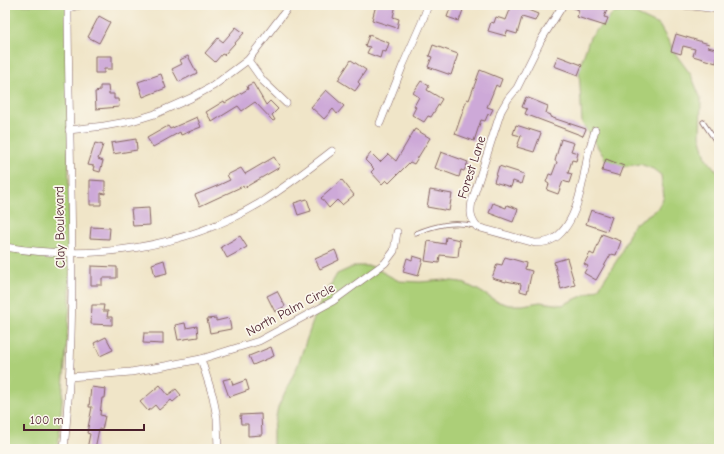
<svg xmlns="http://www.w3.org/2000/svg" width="724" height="454" font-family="'Comic Neue',sans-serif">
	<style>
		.green { fill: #accf78; stroke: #7b7752 }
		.building { fill: #cda9d8 }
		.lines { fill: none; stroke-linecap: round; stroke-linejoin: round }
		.service-casing { stroke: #846462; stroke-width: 5 }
		.minor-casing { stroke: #846462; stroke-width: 8 }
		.tertiary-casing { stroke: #846462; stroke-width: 10 }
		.service { stroke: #fff; stroke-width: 3.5 }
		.minor { stroke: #fff; stroke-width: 7 }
		.tertiary { stroke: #fff; stroke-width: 8 }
		.labels { text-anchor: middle; stroke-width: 3.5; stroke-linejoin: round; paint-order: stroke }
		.street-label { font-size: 13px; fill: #4a1f2b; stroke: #fbf7ec }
	</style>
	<rect width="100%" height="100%" fill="#fbf7ec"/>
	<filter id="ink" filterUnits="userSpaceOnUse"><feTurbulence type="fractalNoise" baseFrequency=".025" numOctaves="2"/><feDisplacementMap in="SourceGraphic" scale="8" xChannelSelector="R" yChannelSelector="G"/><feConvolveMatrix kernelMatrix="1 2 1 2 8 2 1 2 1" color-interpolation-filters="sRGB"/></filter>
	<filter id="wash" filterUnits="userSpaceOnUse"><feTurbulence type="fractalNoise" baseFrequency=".012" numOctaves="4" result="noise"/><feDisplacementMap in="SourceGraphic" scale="16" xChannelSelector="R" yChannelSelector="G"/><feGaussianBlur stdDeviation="0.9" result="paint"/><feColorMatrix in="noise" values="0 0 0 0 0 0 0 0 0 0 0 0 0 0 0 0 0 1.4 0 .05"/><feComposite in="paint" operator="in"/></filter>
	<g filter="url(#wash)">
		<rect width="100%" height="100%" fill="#f0e5c8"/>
		<g class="green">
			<polygon points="5,5 67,5 70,303 58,449 5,449"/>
			<polygon points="631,12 659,25 677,56 691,75 701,99 700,135 706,158 719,174 719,449 273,449 273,431 278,407 297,367 318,307 337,274 355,266 371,266 399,281 420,282 444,280 461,282 478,290 496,301 509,305 523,305 540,302 562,305 598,289 619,257 633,225 657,209 664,197 661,175 653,169 640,164 621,167 606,160 582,123 579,69 590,37 613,13"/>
		</g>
		<g id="blocks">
			<g class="building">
				<polygon points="376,5 396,5 393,17 399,19 397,28 372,20"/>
				<polygon points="512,5 530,5 528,10 538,14 535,21 522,17 517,34 507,31 506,36 488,31 491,22 494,23 496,17 506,20"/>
				<polygon points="568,5 593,5 607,10 604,17 608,18 605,26 577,17 579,10 568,6"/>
				<polygon points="451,6 463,10 459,21 447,17"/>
				<polygon points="99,16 110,22 99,43 88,37"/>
				<polygon points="236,27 244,33 224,55 222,54 215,62 205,53 218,38 223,42"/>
				<polygon points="676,34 709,44 708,47 719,50 716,63 693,56 695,49 683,46 681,54 671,51"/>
				<polygon points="369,35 389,43 386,52 382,51 380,58 367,53 370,47 365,46"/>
				<polygon points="433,45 458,54 451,75 428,67 432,57 429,56"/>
				<polygon points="95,56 112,56 112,69 104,69 104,73 95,73"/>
				<polygon points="188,56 197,73 179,82 172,69 182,64 180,60"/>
				<polygon points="558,56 582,65 578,75 554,66"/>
				<polygon points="351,60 366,70 358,82 360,84 355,91 338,80"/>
				<polygon points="480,70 502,79 499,87 496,85 487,107 493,109 490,115 488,114 485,121 481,120 474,141 455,134 467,99 469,100"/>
				<polygon points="161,74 166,88 143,97 138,82"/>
				<polygon points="421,81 429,86 427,90 442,99 431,117 428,116 424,122 412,115 416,107 414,106 419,97 413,93"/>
				<polygon points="253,83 266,105 270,101 278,109 272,115 275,120 273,121 255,102 242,111 238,106 212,122 206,112 224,101 225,103 248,89 247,86"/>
				<polygon points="100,86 108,86 109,94 114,94 114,99 118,99 119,107 96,109 95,92 100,91"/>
				<polygon points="326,90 344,106 337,114 333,109 324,119 311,107"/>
				<polygon points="526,97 548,106 546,113 551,115 550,117 586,129 583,136 525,114 527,109 522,107"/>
				<polygon points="197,117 201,127 181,135 180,132 153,147 147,138 168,126 170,129"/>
				<polygon points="516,125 541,133 534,152 517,147 521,136 513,134"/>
				<polygon points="415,129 430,138 414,164 410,162 389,183 386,180 382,184 371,172 374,169 365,160 371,153 380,162 388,154 396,161"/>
				<polygon points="136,139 137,150 113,154 111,143"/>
				<polygon points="561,139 574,143 571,151 578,153 576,161 572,160 568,173 572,174 569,183 563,181 558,194 547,190 549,184 546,182 549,174 552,175 557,162 555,161"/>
				<polygon points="95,143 103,145 98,159 103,161 100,172 93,170 94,166 88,165"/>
				<polygon points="441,152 468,162 464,171 461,170 459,177 435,168"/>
				<polygon points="274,157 280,167 244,188 243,186 200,206 195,195 217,186 230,180 227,175 241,168 245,174"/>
				<polygon points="606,159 624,166 620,176 602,171"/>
				<polygon points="499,166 524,174 521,184 513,181 511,187 494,182"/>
				<polygon points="90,180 105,181 105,194 101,193 101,205 90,205"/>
				<polygon points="342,180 354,195 342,205 337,200 329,208 321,198"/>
				<polygon points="430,190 452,194 449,211 427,207"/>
				<polygon points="307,199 311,211 298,215 294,203"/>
				<polygon points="493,203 506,208 507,205 518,209 513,222 489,213"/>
				<polygon points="149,208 150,225 133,226 131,209"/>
				<polygon points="591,210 612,217 607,231 586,224"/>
				<polygon points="91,227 110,228 109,239 90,238"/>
				<polygon points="602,234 621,241 616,255 611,254 596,280 584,273 588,266 584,264 590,253 594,255"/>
				<polygon points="240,236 247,247 227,258 221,247"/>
				<polygon points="446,237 460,240 458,257 440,255 439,263 425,261 428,241 445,244"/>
				<polygon points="335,250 339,260 320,269 315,259"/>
				<polygon points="413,256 423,259 418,276 403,272 407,258 412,260"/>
				<polygon points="505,257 526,263 525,269 532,271 527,293 520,291 521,284 506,281 506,282 492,278 497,264 502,265"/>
				<polygon points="567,258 575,285 561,289 554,262"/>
				<polygon points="164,260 167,273 155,276 152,264"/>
				<polygon points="91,266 117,267 117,278 102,278 102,285 91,285"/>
				<polygon points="277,291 285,306 275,312 267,296"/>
				<polygon points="92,305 104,305 103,311 108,311 107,317 112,317 112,325 91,324"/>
				<polygon points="216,318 216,321 229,318 231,329 210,333 207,319"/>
				<polygon points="185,323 186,328 197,326 198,337 178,340 175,325"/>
				<polygon points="144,333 163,333 163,344 143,343"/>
				<polygon points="106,337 113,350 100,356 94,343"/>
				<polygon points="271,347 274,356 253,365 249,356"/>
				<polygon points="231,378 233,385 246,380 249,390 229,397 223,380"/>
				<polygon points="160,385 168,395 176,389 181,395 173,402 171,400 159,410 155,405 148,411 140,402"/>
				<polygon points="91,387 106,389 105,398 102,398 100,415 105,416 102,430 99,429 95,449 87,449 90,434 87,433 92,407 89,407"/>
				<polygon points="261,414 262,435 248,436 248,424 241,424 240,415"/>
			</g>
		</g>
	</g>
	<g filter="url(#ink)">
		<use href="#blocks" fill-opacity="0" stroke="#846462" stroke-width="1"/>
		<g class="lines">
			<defs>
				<g id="service">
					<polyline points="703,122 719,146"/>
					<path d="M 416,233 C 436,225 453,221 475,226"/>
				</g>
				<g id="minor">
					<path d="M 563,5 L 541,40 L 517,88 L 508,99 L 501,111 L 472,201 C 470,212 470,218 477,227 L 535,243 C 542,243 549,242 555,238 C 578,222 583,180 588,154 C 590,146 593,138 595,130"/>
					<polyline points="683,5 718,9"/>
					<polyline points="68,8 80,5"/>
					<polyline points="248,60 263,81 286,103"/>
					<polyline points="380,123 403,65 422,22 428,5"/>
					<polyline points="69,130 104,126 132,121 155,114 191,98 213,86 248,60 290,5"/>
					<path d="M 5,247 C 91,262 185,248 260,203 C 285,187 309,169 332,151"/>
					<polyline points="201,359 213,397 217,418 218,449"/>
					<polyline points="70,377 131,372 165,366 201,359 259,341 333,301 385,263 394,251 397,232"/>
					<path d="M 64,449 C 79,302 68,153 68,5"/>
				</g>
				<polyline id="tertiary" points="716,5 719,11"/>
			</defs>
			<use href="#service" class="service-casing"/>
			<use href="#minor" class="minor-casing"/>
			<use href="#tertiary" class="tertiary-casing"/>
			<use href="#service" class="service"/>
			<use href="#minor" class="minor"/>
			<use href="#tertiary" class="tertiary"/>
		</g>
	</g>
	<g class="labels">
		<g class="street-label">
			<text transform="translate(471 167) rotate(-72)" y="5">Forest Lane</text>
			<text transform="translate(59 227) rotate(-91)" y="5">Clay Boulevard</text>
			<text transform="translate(290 309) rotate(-28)" y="5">North Palm Circle</text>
		</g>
	</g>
	<rect width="724" height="454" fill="none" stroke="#fbf7ec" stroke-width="20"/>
	<path d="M24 424v6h120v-6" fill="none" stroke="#4a1f2b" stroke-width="2"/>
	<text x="30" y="424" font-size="12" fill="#4a1f2b" stroke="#fbf7ec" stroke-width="3" paint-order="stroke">100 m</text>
</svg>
